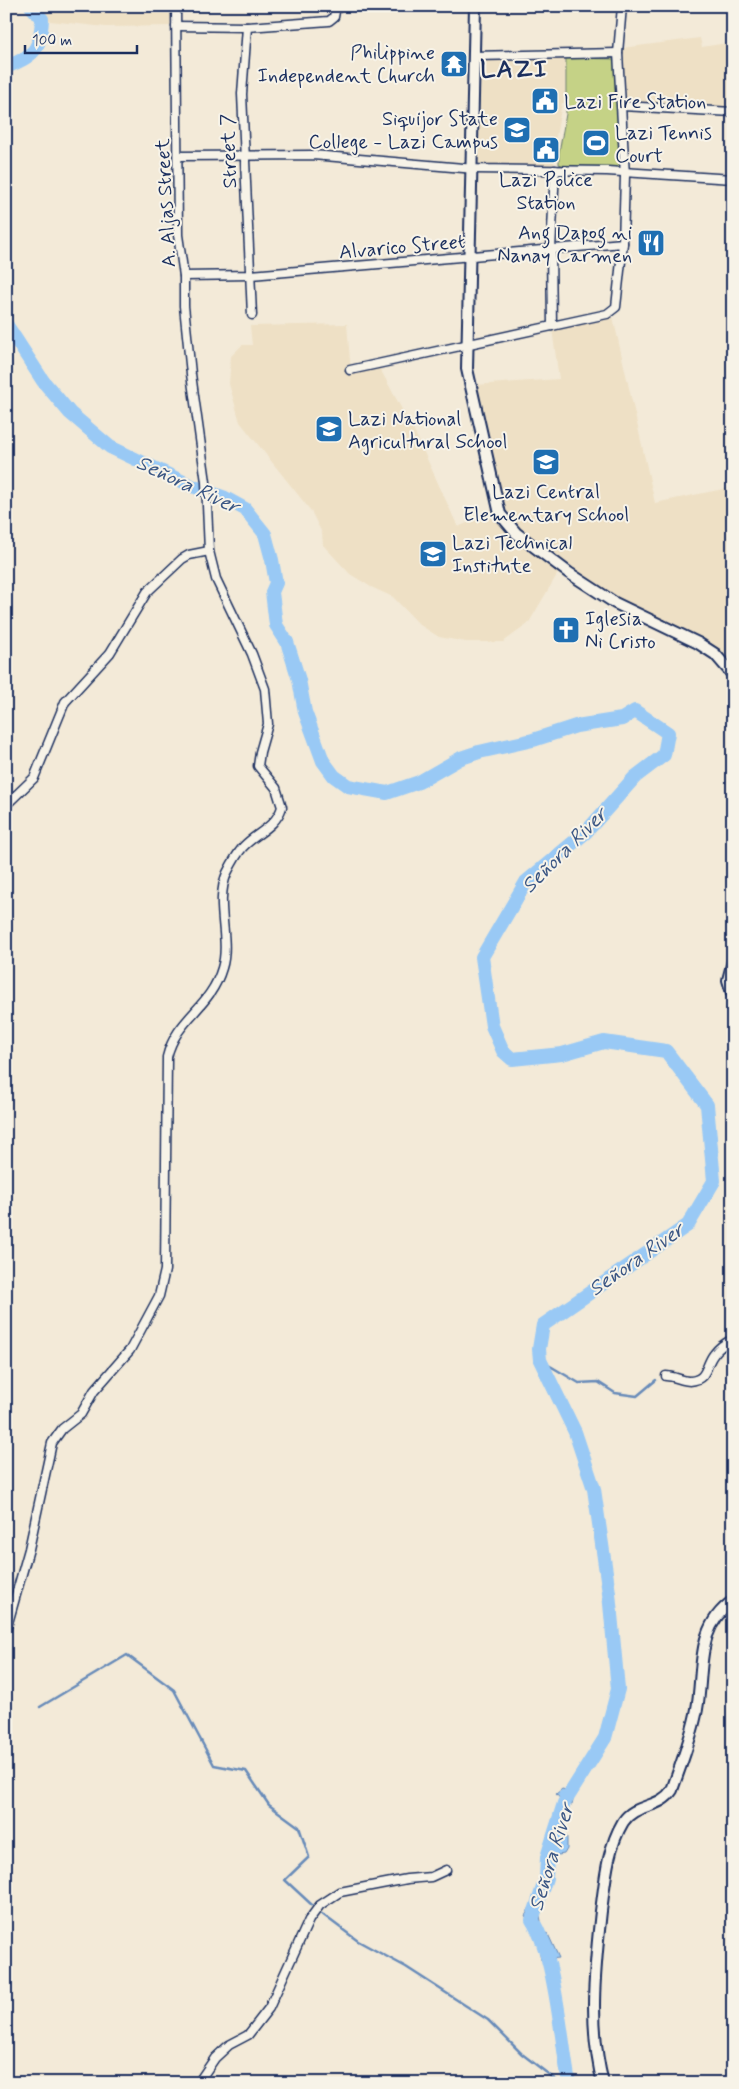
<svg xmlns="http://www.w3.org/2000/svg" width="739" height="2089" font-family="Mynerve,sans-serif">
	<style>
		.built { fill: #eee0c5 }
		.green { fill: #c5d286; stroke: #708072 }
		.water { fill: #99c9f5; stroke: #678bb9 }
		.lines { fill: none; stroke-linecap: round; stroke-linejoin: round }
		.stream { stroke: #678bb9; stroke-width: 2.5 }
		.river { stroke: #99c9f5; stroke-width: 14 }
		.minor-casing { stroke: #1b2f5e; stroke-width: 11 }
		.secondary-casing { stroke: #1b2f5e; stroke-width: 14 }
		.minor { stroke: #f7f3e8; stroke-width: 8 }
		.secondary { stroke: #f7f3e8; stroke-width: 10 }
		.labels { text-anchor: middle; stroke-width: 4; stroke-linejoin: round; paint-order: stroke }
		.poi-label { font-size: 20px; fill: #1b2f5e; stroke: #f7f3e8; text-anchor: start }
		.street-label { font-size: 20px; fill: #1b2f5e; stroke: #f7f3e8 }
		.water-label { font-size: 21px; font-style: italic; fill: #3a5684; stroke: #f7f3e8 }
		.district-label { font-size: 25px; font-weight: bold; letter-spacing: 1px; fill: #1b2f5e; stroke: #f7f3e8 }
	</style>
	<rect width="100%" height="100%" fill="#f3ead8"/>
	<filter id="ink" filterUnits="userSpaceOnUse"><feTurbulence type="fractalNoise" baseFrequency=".02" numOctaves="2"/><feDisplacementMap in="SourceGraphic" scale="10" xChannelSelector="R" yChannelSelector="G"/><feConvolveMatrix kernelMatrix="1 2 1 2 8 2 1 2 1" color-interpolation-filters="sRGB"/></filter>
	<g filter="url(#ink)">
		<g class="built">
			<polygon points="40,6 171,6 172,26 106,27 50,21"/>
			<polygon points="700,38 702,47 733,42 733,110 626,104 622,48"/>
			<polygon points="566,58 566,103 562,103 554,148 554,167 475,164 478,62 482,59"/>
			<polygon points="613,317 655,503 733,487 733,543 730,544 733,563 733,666 709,644 698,637 646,614 581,579 544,552 514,525 505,512 476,385 559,379 552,329"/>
			<polygon points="347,324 351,373 379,367 417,437 458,527 494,511 518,539 558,573 528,624 503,642 466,642 439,637 420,625 393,597 371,587 350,574 323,545 322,533 311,511 240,422 229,384 231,356 242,345 252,345 250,326"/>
		</g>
		<polygon class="green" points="566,58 616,59 622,168 567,167 559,164 559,153 566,114"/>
		<g class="water">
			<polygon points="562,1789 571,1791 574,1797 572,1805 564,1803 556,1794"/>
			<polygon points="552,1831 567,1837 567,1849 564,1854 547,1857 547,1836"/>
			<polygon points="538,1904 541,1921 532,1920 525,1916 530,1907"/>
			<polygon points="538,1929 548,1934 559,1958 541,1960 536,1935"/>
		</g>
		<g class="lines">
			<g class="stream">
				<polyline points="540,1360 579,1383 598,1382 615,1393 637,1396 656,1380"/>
				<polyline points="40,1707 127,1655 174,1690 214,1765 246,1771 269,1805 299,1827 309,1857 285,1880 312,1905"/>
				<polyline points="322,1914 358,1941 406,1967 488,2020 522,2054 560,2083"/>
			</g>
			<g class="river">
				<path d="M 6,67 C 34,55 40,52 42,19 L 31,6"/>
				<path d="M 6,324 L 43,381 L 70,413 L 110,447 L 192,486 L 223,497 L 245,509 L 265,534 L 272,560 L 276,583 L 272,592 L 276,625 L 287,642 L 299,680 L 305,712 L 323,761 L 334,776 L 348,786 L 387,793 L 419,782 L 461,758 L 479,752 L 533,740 L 576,726 L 622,719 L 635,711 L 668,733 L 664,755 L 635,777 L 586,832 L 526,882 L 482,957 L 492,1026 L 503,1051 L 512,1059 L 562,1054 L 604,1042 L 666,1051 L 707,1105 L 714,1181 L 688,1225 L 543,1325 L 539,1349 L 540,1360 L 575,1432 L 594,1489 L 609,1593 L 618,1689 L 605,1738 L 564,1803 L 547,1857 L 546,1878 L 532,1920 C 555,1955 561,2038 569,2083"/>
			</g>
			<defs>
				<g id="minor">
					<polyline points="732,6 733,13"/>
					<polyline points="176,26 247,27 329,21 334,17 336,6"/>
					<polyline points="247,27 242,94 252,315"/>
					<polyline points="474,56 618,53"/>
					<polyline points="622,106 733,112"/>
					<polyline points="178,156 313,155 475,169 607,171 733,179"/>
					<polyline points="184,276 251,275 623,243"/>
					<polyline points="552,326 551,249 555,170"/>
					<polyline points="350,370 607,314 616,307 623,243 625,176 618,53 622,6"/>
					<polyline points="6,805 34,778 65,702 110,653 147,592 182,559 189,555 209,551"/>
					<path d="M 666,1376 C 674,1376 682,1381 690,1381 C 708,1380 705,1365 714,1354 C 719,1347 725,1343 733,1339"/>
					<path d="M 6,1630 L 29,1549 L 52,1443 L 62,1429 L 81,1414 L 94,1391 L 130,1350 L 159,1296 L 165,1270 L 167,1057 C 177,1017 210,1009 222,968 C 231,939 214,904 227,873 C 231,865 237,854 243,847 C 256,833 276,827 282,807 L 276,788 L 258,766 L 260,752 L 268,724 L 265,689 L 252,654 L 216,579 L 209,551 L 206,482 L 191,374 L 184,306 L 184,276 L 178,235 L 176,6"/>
					<polyline points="198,2083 215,2058 229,2045 248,2035 269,2008 309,1920 320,1905 340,1892 407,1879 431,1877 446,1870"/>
				</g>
				<g id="secondary">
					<polyline points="475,6 467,369 500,514 516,533 569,573 615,603 698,643 715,654 733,675"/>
					<polyline points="733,961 728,980 733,996"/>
					<path d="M 603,2083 C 588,2026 595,1968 601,1911 C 605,1882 607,1849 623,1822 C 635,1803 660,1809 672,1790 C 681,1764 692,1737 697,1709 C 704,1670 695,1627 733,1601"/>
				</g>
			</defs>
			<use href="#minor" class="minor-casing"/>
			<use href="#secondary" class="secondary-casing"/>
			<use href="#minor" class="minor"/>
			<use href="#secondary" class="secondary"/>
		</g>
	</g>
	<defs>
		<symbol id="temple-square" viewBox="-11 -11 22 22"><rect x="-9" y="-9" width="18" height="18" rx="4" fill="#1f6fb2" stroke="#f7f3e8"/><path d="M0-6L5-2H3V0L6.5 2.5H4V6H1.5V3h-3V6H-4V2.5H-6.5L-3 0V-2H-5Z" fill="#fff"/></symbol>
		<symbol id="civic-square" viewBox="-11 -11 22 22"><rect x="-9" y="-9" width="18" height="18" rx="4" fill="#1f6fb2" stroke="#f7f3e8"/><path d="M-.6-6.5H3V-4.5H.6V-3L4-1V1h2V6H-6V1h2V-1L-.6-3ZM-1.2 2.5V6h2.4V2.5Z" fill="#fff"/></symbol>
		<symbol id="university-square" viewBox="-11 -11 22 22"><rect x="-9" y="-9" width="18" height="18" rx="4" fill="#1f6fb2" stroke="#f7f3e8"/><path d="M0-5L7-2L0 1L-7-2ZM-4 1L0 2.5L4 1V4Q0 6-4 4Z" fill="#fff"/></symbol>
		<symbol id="stadium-square" viewBox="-11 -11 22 22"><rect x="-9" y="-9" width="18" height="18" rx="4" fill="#1f6fb2" stroke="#f7f3e8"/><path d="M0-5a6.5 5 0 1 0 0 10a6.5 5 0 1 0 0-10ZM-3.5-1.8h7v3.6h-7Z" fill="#fff"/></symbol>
		<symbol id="restaurant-square" viewBox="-11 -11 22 22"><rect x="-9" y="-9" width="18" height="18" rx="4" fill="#1f6fb2" stroke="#f7f3e8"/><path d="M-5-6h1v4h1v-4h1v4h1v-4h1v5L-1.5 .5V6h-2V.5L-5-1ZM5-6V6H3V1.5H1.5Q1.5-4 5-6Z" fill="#fff"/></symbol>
		<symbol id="school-square" viewBox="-11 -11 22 22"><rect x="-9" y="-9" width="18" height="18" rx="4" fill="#1f6fb2" stroke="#f7f3e8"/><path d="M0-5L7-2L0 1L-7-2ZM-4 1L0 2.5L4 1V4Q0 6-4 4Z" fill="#fff"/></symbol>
		<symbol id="church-square" viewBox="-11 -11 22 22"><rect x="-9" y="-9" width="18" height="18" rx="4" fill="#1f6fb2" stroke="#f7f3e8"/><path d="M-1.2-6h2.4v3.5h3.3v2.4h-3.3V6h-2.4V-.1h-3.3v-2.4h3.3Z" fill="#fff"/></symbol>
	</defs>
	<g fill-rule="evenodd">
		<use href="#temple-square" x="438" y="48" width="32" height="32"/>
		<use href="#civic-square" x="529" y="85" width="32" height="32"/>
		<use href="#university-square" x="501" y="114" width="32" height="32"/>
		<use href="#stadium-square" x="580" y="127" width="32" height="32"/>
		<use href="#civic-square" x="530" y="134" width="32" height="32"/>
		<use href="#restaurant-square" x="635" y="227" width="32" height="32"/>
		<use href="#school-square" x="313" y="413" width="32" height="32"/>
		<use href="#school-square" x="530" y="446" width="32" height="32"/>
		<use href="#university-square" x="417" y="538" width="32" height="32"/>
		<use href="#church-square" x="550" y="614" width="32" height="32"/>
	</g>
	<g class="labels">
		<g class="poi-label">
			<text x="435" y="59" text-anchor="end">Philippine<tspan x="435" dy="23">Independent Church</tspan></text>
			<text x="564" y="108">Lazi Fire Station</text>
			<text x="498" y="125" text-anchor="end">Siquijor State<tspan x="498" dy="23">College - Lazi Campus</tspan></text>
			<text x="615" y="139">Lazi Tennis<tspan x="615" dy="23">Court</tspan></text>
			<text x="546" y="186" text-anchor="middle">Lazi Police<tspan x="546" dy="23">Station</tspan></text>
			<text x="632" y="239" text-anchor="end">Ang Dapog ni<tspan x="632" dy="23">Nanay Carmen</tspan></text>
			<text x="348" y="425">Lazi National<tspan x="348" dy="23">Agricultural School</tspan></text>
			<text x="546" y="498" text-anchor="middle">Lazi Central<tspan x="546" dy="23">Elementary School</tspan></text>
			<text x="452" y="549">Lazi Technical<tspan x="452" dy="23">Institute</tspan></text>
			<text x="585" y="625">Iglesia<tspan x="585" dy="23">Ni Cristo</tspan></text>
		</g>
		<g class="street-label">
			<text transform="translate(228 151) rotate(-92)" y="7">Street 7</text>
			<text transform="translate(165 203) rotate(-93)" y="7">A. Aljas Street</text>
			<text transform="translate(402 246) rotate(-5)" y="7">Alvarico Street</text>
		</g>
		<g class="water-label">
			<text transform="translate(188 484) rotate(25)" y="7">Señora River</text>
			<text transform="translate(564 850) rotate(-45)" y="7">Señora River</text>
			<text transform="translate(636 1259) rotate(-35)" y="7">Señora River</text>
			<text transform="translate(551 1857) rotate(-73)" y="7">Señora River</text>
		</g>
		<g class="district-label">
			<text x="514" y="77">LAZI</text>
		</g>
	</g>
	<rect width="739" height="2089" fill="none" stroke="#f7f3e8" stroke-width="25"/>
	<rect x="12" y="12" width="714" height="2064" fill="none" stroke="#1b2f5e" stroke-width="2" filter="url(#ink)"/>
	<path d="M25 45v8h112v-8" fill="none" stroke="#1b2f5e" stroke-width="2.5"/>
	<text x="32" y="45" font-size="15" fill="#1b2f5e" stroke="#f7f3e8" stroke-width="4" paint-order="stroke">100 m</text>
</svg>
